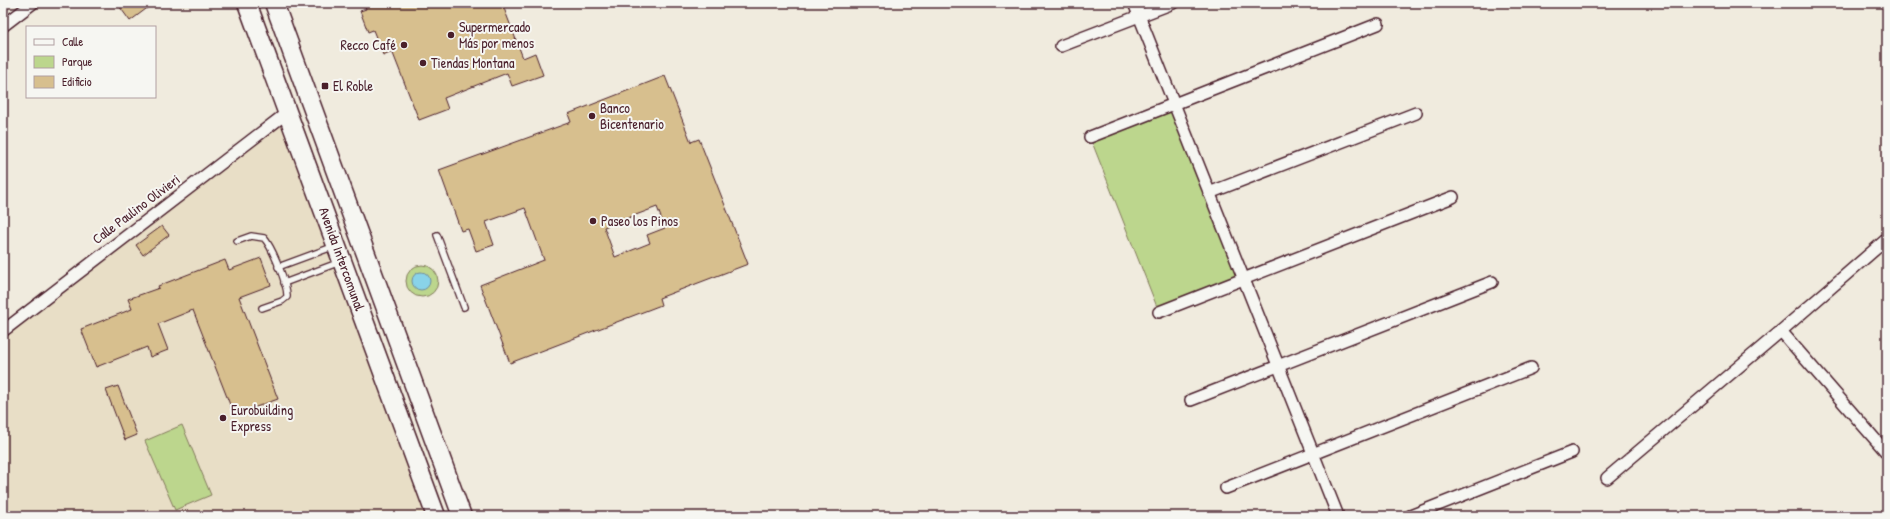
<svg xmlns="http://www.w3.org/2000/svg" width="1890" height="519" font-family="'Patrick Hand',sans-serif">
	<style>
		.built { fill: #e8dec6 }
		.green { fill: #bcd68d; stroke: #837a5c }
		.water { fill: #89d3e9; stroke: #708b9d }
		.building { fill: #d7bf8e; stroke: #4a1f2b; fill-rule: evenodd }
		.lines { fill: none; stroke-linecap: round; stroke-linejoin: round }
		.lane-casing { stroke: #4a1f2b; stroke-width: 8 }
		.street-casing { stroke: #4a1f2b; stroke-width: 14 }
		.primary-casing { stroke: #4a1f2b; stroke-width: 21 }
		.lane { stroke: #f6f6f2; stroke-width: 5.5 }
		.street { stroke: #f6f6f2; stroke-width: 11 }
		.primary { stroke: #f6f6f2; stroke-width: 18 }
		.poi-dot { fill: #4a1f2b; stroke: #f6f6f2; stroke-width: 1.5 }
		.labels { text-anchor: middle; stroke-width: 4; stroke-linejoin: round; paint-order: stroke }
		.poi-label { font-size: 14px; fill: #4a1f2b; stroke: #f6f6f2; text-anchor: start }
		.street-label { font-size: 14px; fill: #4a1f2b; stroke: #f6f6f2 }
	</style>
	<rect width="100%" height="100%" fill="#f0ebde"/>
	<filter id="ink" filterUnits="userSpaceOnUse"><feTurbulence type="fractalNoise" baseFrequency=".025" numOctaves="2"/><feDisplacementMap in="SourceGraphic" scale="8" xChannelSelector="R" yChannelSelector="G"/><feConvolveMatrix kernelMatrix="1 2 1 2 8 2 1 2 1" color-interpolation-filters="sRGB"/></filter>
	<g filter="url(#ink)">
		<polygon class="built" points="298,111 447,516 3,516 3,339"/>
		<g class="green">
			<polygon points="1174,104 1244,279 1159,312 1090,137"/>
			<circle cx="422" cy="281" r="16"/>
			<polygon points="182,425 211,495 175,510 145,441"/>
		</g>
		<circle class="water" cx="421" cy="281" r="9"/>
		<g class="building">
			<polygon points="117,3 154,3 130,21"/>
			<polygon points="364,3 502,3 523,58 535,53 543,75 512,86 507,73 444,98 448,109 419,120 392,51 383,55 373,30 368,32 360,11 366,9"/>
			<path d="M 665,76 L 691,142 L 699,139 L 748,264 L 659,298 L 661,305 L 510,363 L 480,285 L 544,260 L 525,208 L 486,222 L 494,245 L 476,251 L 468,229 L 461,231 L 439,170 L 571,122 L 568,114 ZM 657,207 L 665,228 L 647,235 L 650,243 L 615,257 L 604,227 Z"/>
			<polygon points="162,226 169,235 143,255 136,245"/>
			<polygon points="261,258 271,285 239,297 278,399 234,415 193,310 158,324 168,350 150,357 147,347 96,367 81,329 132,309 128,299 159,288 158,286 225,260 229,270"/>
			<polygon points="118,386 137,435 125,440 106,390"/>
		</g>
		<g class="lines">
			<defs>
				<g id="lane">
					<polyline points="437,235 464,307"/>
					<path d="M 237,241 L 251,236 L 264,238 C 272,247 288,285 287,297 L 282,301 L 262,308"/>
					<polyline points="278,267 335,246"/>
					<polyline points="284,283 340,262"/>
				</g>
				<g id="street">
					<polyline points="1134,3 1338,516"/>
					<polyline points="3,26 33,3"/>
					<polyline points="1061,46 1173,3"/>
					<polyline points="1090,137 1378,24"/>
					<polyline points="1209,193 1416,113"/>
					<polyline points="1159,312 1453,197"/>
					<polyline points="3,331 288,112"/>
					<polyline points="1781,331 1887,453"/>
					<polyline points="1191,400 1492,282"/>
					<polyline points="1607,478 1781,331 1887,239"/>
					<polyline points="1226,488 1531,368"/>
					<polyline points="1410,516 1572,452"/>
				</g>
				<g id="primary">
					<polyline points="247,3 436,516"/>
					<polyline points="274,3 462,516"/>
				</g>
			</defs>
			<use href="#lane" class="lane-casing"/>
			<use href="#street" class="street-casing"/>
			<use href="#primary" class="primary-casing"/>
			<use href="#lane" class="lane"/>
			<use href="#street" class="street"/>
			<use href="#primary" class="primary"/>
		</g>
	</g>
	<g class="poi-dot">
		<circle cx="451" cy="35" r="4"/>
		<circle cx="404" cy="45" r="4"/>
		<circle cx="423" cy="63" r="4"/>
		<rect x="321" y="82" width="8" height="8" rx="2"/>
		<circle cx="592" cy="116" r="4"/>
		<circle cx="593" cy="221" r="4"/>
		<circle cx="223" cy="418" r="4"/>
	</g>
	<g class="labels">
		<g class="poi-label">
			<text x="459" y="32">Supermercado<tspan x="459" dy="16">Más por menos</tspan></text>
			<text x="396" y="50" text-anchor="end">Recco Café</text>
			<text x="431" y="68">Tiendas Montana</text>
			<text x="333" y="91">El Roble</text>
			<text x="600" y="113">Banco<tspan x="600" dy="16">Bicentenario</tspan></text>
			<text x="601" y="226">Paseo los Pinos</text>
			<text x="231" y="415">Eurobuilding<tspan x="231" dy="16">Express</tspan></text>
		</g>
		<g class="street-label">
			<text transform="translate(136 209) rotate(-37)" y="5">Calle Paulino Olivieri</text>
			<text transform="translate(342 259) rotate(70)" y="5">Avenida Intercomunal</text>
		</g>
	</g>
	<rect width="1890" height="519" fill="none" stroke="#f6f6f2" stroke-width="16"/>
	<rect x="8" y="8" width="1874" height="503" fill="none" stroke="#4a1f2b" stroke-width="1.5" filter="url(#ink)"/>
	<rect x="26" y="26" width="130" height="72" fill="#f6f6f2" stroke="#b1a0a2"/>
	<rect x="34" y="39" width="20" height="6" fill="#f6f6f2" stroke="#b1a0a2"/>
	<text x="62" y="46" font-size="12" fill="#4a1f2b">Calle</text>
	<rect x="34" y="56" width="20" height="12" fill="#bcd68d" stroke="#b1a0a2"/>
	<text x="62" y="66" font-size="12" fill="#4a1f2b">Parque</text>
	<rect x="34" y="76" width="20" height="12" fill="#d7bf8e" stroke="#b1a0a2"/>
	<text x="62" y="86" font-size="12" fill="#4a1f2b">Edificio</text>
</svg>
